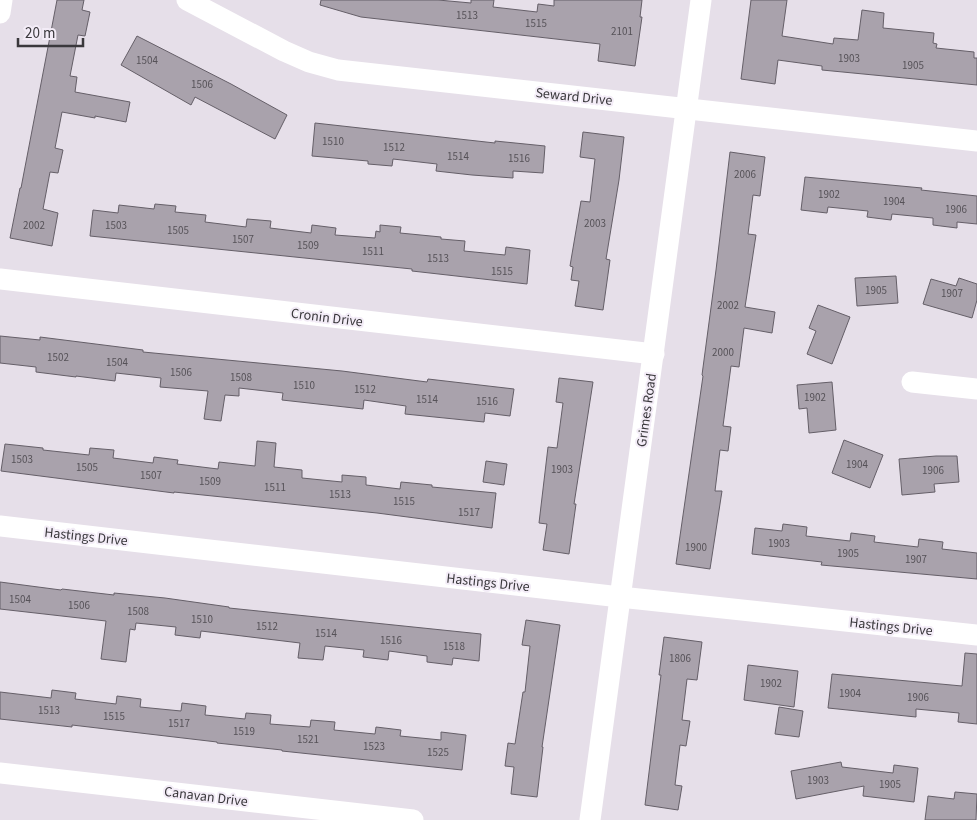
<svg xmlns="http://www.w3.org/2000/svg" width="977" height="820" font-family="'Source Sans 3',sans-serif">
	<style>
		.building { fill: #a9a2ac; stroke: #655f68 }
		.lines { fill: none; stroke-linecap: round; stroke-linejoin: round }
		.minor { stroke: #fff; stroke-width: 21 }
		.labels { text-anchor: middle; stroke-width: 4; stroke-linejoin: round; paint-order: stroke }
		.number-label { font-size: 11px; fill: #565258 }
		.street-label { font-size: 14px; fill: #3a383c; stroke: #f3ecf7 }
	</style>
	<rect width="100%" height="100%" fill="#e6dfe9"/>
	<g class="building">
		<polygon points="57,0 84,0 82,10 90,12 85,36 78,35 70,76 77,77 75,92 130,102 126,122 95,116 95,118 62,112 55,148 63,150 58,173 50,172 43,209 58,213 52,246 10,238 20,188 21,188"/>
		<polygon points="321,0 438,0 471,3 471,0 494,0 493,7 537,12 538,4 554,6 554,0 642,0 640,17 642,17 635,66 598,61 600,44 361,17 320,5"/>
		<polygon points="751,0 787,0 782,36 833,44 834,38 858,40 862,10 884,13 883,28 934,33 933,43 937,44 936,48 974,52 974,58 977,58 977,85 822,70 822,66 778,60 775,84 741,79"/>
		<polygon points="137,36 231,84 287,115 275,139 195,97 191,105 121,65"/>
		<polygon points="315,123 495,143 495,141 545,146 543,173 513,171 513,178 472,175 436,171 437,164 393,159 392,166 368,164 368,161 312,156"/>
		<polygon points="583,132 624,137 619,180 606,259 610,260 603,310 575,306 579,281 571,280 573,267 570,266 581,201 590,202 595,159 580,157"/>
		<polygon points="730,152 765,157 760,196 753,195 748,234 756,235 745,307 775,312 772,333 744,328 739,367 731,366 723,426 731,427 728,451 720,450 715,491 722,491 710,569 676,564 703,376 702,375 716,270"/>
		<polygon points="805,177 922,188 921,190 977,196 977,224 957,222 957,228 933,225 933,218 892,214 891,220 867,217 868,211 828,207 827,213 801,210"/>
		<polygon points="155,204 176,206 175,212 206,215 205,222 246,227 247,219 271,221 270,228 311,233 312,225 336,228 335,235 375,238 376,231 380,232 380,225 401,227 400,233 441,237 441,239 465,241 464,251 505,255 506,247 530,250 527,284 412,271 412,269 90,236 93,210 118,213 119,205 154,209"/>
		<polygon points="896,276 898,303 857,306 855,278"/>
		<polygon points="959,278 977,284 977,300 972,318 923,304 931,279 956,286"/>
		<polygon points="818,305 850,317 832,364 807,354 816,331 809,328"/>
		<polygon points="0,336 40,340 40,337 143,350 143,352 342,371 427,382 428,379 514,389 510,416 485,413 484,422 405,414 406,406 364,400 363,409 282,400 283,393 239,388 239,396 225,395 221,421 204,419 208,391 160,387 161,378 116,373 115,381 76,376 76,377 36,372 36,367 0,363"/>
		<polygon points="559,378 593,382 574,504 576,504 569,554 543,550 547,524 539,523 548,447 557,448 563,403 556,402"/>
		<polygon points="832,382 836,430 809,433 807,408 799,409 797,385"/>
		<polygon points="844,440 883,455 870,488 832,473"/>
		<polygon points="257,441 276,443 274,467 302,470 302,478 342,482 342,475 366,477 366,485 400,489 401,482 432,485 432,487 496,493 492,528 377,513 174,492 174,493 1,471 5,444 43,448 43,450 89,455 90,448 114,450 113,458 153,463 154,457 178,460 177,464 218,469 219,462 255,466"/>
		<polygon points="936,456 957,456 959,482 934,484 935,492 902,495 899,459"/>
		<polygon points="486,461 507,464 504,485 483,482"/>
		<polygon points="783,524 807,527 806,536 850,541 851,533 875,536 874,542 918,547 919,539 943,542 942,549 977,553 977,579 821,565 822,562 752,554 755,528 782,531"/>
		<polygon points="0,582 61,590 62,589 114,595 114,593 165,598 229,607 229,608 481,634 479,661 453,658 452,665 427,662 427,656 389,651 388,660 363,657 364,650 325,646 323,660 298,658 300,643 201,631 200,638 175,635 176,627 136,623 135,630 130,629 126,662 101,659 106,621 0,609"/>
		<polygon points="526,620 560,625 542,747 543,747 537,797 511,794 514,767 505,766 508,743 515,744 523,692 525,692 530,646 522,645"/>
		<polygon points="664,637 702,642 697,680 687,679 682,720 690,721 686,746 680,745 675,785 682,786 678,810 645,805 661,675 659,675"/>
		<polygon points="965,653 977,654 977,724 958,722 959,713 916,709 916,717 828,708 832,674 962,686"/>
		<polygon points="748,665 798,671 794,707 744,700"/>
		<polygon points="52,690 76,693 75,699 116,704 117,696 141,699 140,707 181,711 182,703 206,706 205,715 245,719 246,713 271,715 270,724 310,727 311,720 335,722 334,730 375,734 376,727 401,730 400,736 441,740 441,732 466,735 462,770 282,751 282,750 217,743 217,742 72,725 72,727 0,719 0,692 51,698"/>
		<polygon points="779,707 803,711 799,737 775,734"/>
		<polygon points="841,762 842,767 893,773 894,765 918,768 914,802 863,796 864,786 796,799 791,771"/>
		<polygon points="955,792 977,794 976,820 925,820 928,796 954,799"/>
	</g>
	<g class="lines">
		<g class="minor">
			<polyline points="187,0 284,51 309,62 338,70 977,141"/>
			<polyline points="0,13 2,0"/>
			<polyline points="0,279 654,354"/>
			<polyline points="912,382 977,389"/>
			<polyline points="0,526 620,597 977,635"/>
			<polyline points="0,773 413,820"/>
			<polyline points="590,820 701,0"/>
		</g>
	</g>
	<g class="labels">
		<g class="number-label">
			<text x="467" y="19">1513</text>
			<text x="536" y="27">1515</text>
			<text x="622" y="35">2101</text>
			<text x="849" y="62">1903</text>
			<text x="147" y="64">1504</text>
			<text x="913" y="69">1905</text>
			<text x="202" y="88">1506</text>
			<text x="333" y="145">1510</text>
			<text x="394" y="151">1512</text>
			<text x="458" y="160">1514</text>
			<text x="519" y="162">1516</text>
			<text x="745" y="178">2006</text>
			<text x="829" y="198">1902</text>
			<text x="894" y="205">1904</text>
			<text x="956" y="213">1906</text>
			<text x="595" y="227">2003</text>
			<text x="34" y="229">2002</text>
			<text x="116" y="229">1503</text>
			<text x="178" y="234">1505</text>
			<text x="243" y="243">1507</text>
			<text x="308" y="249">1509</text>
			<text x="373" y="255">1511</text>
			<text x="438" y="262">1513</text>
			<text x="502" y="275">1515</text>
			<text x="876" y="294">1905</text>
			<text x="952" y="297">1907</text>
			<text x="728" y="309">2002</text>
			<text x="723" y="356">2000</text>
			<text x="58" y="361">1502</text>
			<text x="117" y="366">1504</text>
			<text x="181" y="376">1506</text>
			<text x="241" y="381">1508</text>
			<text x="304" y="389">1510</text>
			<text x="365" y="393">1512</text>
			<text x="815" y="401">1902</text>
			<text x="427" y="403">1514</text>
			<text x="487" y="405">1516</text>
			<text x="22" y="463">1503</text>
			<text x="857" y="468">1904</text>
			<text x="87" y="471">1505</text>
			<text x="562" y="473">1903</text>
			<text x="933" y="474">1906</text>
			<text x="151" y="479">1507</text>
			<text x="210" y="485">1509</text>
			<text x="275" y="491">1511</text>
			<text x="340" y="498">1513</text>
			<text x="404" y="505">1515</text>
			<text x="469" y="516">1517</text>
			<text x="779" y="547">1903</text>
			<text x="696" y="551">1900</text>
			<text x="848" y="557">1905</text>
			<text x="916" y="563">1907</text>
			<text x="20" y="603">1504</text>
			<text x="79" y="609">1506</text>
			<text x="138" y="615">1508</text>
			<text x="202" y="623">1510</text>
			<text x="267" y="630">1512</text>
			<text x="326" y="637">1514</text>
			<text x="391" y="644">1516</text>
			<text x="454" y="650">1518</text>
			<text x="680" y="662">1806</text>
			<text x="771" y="687">1902</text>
			<text x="850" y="697">1904</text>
			<text x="918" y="701">1906</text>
			<text x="49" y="714">1513</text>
			<text x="114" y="720">1515</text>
			<text x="179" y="727">1517</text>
			<text x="244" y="735">1519</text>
			<text x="308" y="743">1521</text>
			<text x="374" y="750">1523</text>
			<text x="438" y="756">1525</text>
			<text x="818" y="784">1903</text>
			<text x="890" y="788">1905</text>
		</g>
		<g class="street-label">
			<text transform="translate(574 96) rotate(6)" y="5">Seward Drive</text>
			<text transform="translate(327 317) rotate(7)" y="5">Cronin Drive</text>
			<text transform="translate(646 410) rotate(-82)" y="5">Grimes Road</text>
			<text transform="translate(86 536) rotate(6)" y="5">Hastings Drive</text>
			<text transform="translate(488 582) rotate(6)" y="5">Hastings Drive</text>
			<text transform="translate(891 626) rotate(6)" y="5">Hastings Drive</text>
			<text transform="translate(206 796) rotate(7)" y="5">Canavan Drive</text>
		</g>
	</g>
	<path d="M18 38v8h65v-8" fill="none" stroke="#3a383c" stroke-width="2.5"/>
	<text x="25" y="38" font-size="15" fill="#3a383c" stroke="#f3ecf7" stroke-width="4" paint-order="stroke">20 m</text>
</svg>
